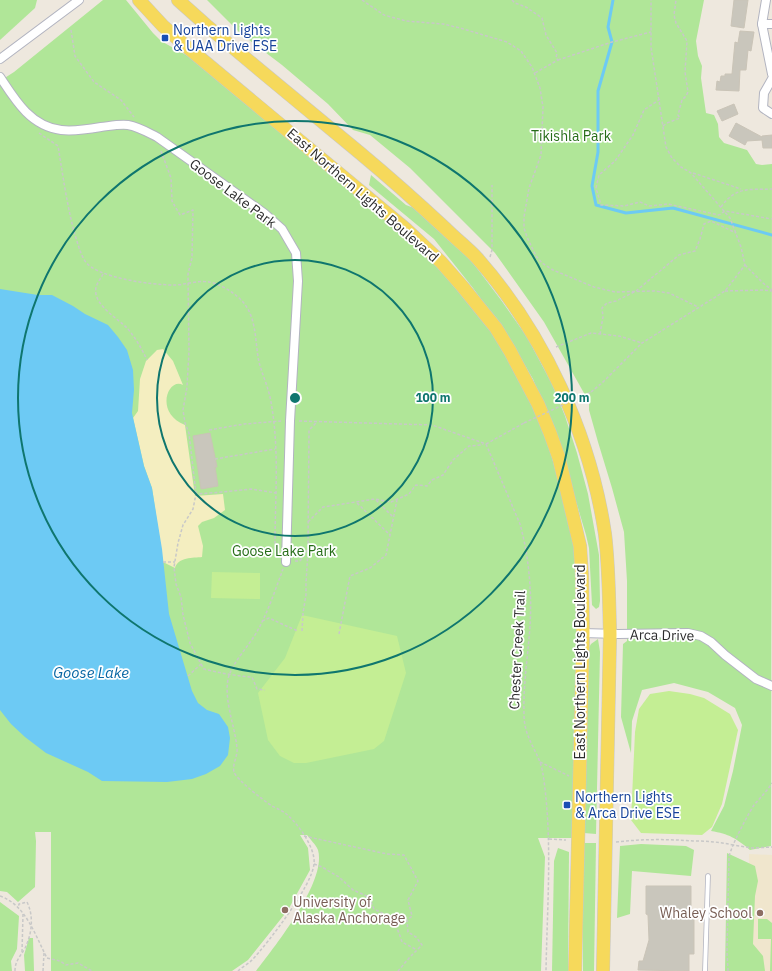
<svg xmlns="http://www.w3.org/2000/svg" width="772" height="971" font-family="'IBM Plex Sans',sans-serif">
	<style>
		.education { fill: #f0e6cd }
		.green { fill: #b0e698 }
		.sand { fill: #f4eec0 }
		.pitch { fill: #c4ee94 }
		.water { fill: #6dcaf4 }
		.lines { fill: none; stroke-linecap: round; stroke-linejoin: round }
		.stream { stroke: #6dcaf4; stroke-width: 3 }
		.building { fill: #c9c6bc; stroke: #cac4b7 }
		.service-casing { stroke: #b2b4c0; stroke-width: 5.5 }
		.minor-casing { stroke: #b2b4c0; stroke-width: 10 }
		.primary-casing { stroke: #c8c8c8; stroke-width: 14 }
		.path { stroke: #c8c8c8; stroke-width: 1.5; stroke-dasharray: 3 2; stroke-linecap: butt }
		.service { stroke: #fff; stroke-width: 4 }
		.minor { stroke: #fff; stroke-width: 8 }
		.primary { stroke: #f6d95b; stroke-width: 13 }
		.path-bridge { stroke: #c8c8c8; stroke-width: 1.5; stroke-dasharray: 3 2; stroke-linecap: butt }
		.ring { fill: none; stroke: #0f766e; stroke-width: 2 }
		.transit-dot { fill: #1a4fb4; stroke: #fff; stroke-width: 1.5 }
		.education-dot { fill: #8d6e63; stroke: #fff; stroke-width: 1.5 }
		.labels { text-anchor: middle; stroke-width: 3.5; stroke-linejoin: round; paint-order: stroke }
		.transit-label { font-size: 14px; fill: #164399; stroke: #fff; text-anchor: start }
		.park-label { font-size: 14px; fill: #266d18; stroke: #fff }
		.street-label { font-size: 14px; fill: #2c2c2c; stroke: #fff }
		.education-label { font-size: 14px; fill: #785e54; stroke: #fff; text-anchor: start }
		.water-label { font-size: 15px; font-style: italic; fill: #0867a4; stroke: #fff }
		.centre { fill: #0f766e; stroke: #fff; stroke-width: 2 }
		.ring-label { font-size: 12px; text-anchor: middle; font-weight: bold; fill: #0f766e; stroke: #fff; stroke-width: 3.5; stroke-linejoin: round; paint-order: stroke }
	</style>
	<rect width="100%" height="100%" fill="#eee8de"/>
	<polygon class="education" points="749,854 772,855 772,971 747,971"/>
	<g class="green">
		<polygon points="0,0 37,0 35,8 0,40"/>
		<path d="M 103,0 L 126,0 L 153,33 L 161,41 L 195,60 L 429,255 L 481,316 L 513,365 L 542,427 L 553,461 L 574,544 L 577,571 L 577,666 L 572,838 L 538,838 L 545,857 L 541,971 L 256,971 C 275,946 327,881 318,850 C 316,845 310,839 307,835 L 300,835 L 308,848 L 310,870 L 288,910 L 248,960 L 232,971 L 51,971 L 51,832 L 35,832 L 36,841 L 35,887 L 18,902 L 7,892 L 0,891 L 0,81 L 14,72 Z"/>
		<path d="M 207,0 L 704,0 L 696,41 L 698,56 L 702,66 L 701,78 L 706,113 L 714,115 L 718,124 L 719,137 L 724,143 L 747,150 L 756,164 L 762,165 L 772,164 L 771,846 L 750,850 C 736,838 729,834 711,831 L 724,806 L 733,771 L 742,725 L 735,708 L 708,692 L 674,683 L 642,690 L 632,721 L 631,753 L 621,717 L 623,644 L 627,641 L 627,581 L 624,532 L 612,488 L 598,442 L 589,410 L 589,402 L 544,322 L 495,253 L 410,168 L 370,135 L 353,130 L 328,104 L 282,65 L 240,33 Z"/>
		<polygon points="371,175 406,205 422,211 473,263 501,300 527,337 552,384 565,416 577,453 588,494 599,555 600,601 599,607 596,609 592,605 589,548 586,535 570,481 533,379 508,337 473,288 434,239 369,185"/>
		<polygon points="598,639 600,652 596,834 584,833 586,653 591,644"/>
		<polygon points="582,843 596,843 594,971 583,971"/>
		<polygon points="641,844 686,846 694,850 691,876 632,871 630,914 617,918 620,846"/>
		<polygon points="558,848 569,852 568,971 552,971 554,861"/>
		<polygon points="727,853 755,866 758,881 755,896 753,944 763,956 765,971 725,971"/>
		<polygon points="0,902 19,916 17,949 11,961 12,971 0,971"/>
		<polygon points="758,919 767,919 772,923 772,971 770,971 771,939 758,939"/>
		<polygon points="29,938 33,938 34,971 25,971 24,955"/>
	</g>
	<path class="sand" d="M 163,349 L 173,361 L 183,385 C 168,377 154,413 185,425 L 195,496 L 223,494 L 225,510 L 214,518 L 202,522 L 198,526 L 203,546 L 202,557 C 193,558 178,557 175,568 L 163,562 L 152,488 L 144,466 L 133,418 L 138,411 L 140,379 L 146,361 L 157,350 Z"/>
	<g class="pitch">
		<polygon points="212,572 260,573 260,599 211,598"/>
		<polygon points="302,615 397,636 406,673 384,741 374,749 306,763 294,763 280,756 268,740 258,693 285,658"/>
		<polygon points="669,691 690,694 704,698 730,714 738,730 722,804 712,827 702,835 641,833 631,820 635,732 639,709 650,694"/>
	</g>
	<polygon class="water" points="0,289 38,295 52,295 73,306 85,314 108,325 118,337 127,350 133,370 134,390 132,413 144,466 152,488 162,549 169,614 192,691 198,703 207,710 219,714 228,727 230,738 228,755 220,766 206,774 192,779 167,782 102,781 88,772 46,753 25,737 11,724 0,710"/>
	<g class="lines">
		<polyline class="stream" points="613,0 608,27 612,42 598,91 598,152 592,186 596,205 626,213 673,208 772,235"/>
	</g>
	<g class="building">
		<polygon points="734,0 748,0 744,28 731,26"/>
		<polygon points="740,31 754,32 751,51 748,50 746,70 740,70 739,91 716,90 717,81 720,82 721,76 725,76 725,74 732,74 735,42 738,43"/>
		<polygon points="734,104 738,114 722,121 717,111"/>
		<polygon points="736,123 762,137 762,136 772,135 772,148 763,148 762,140 747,141 745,145 729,136"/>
		<polygon points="210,433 217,467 215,467 218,486 201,489 193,436"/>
		<polygon points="646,886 691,886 691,913 694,914 694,954 689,954 689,971 638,970 639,961 643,961 649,940 648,915 646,914"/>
	</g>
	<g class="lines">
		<defs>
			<polyline id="service" points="705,971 708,876"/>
			<g id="minor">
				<polyline points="766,0 762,24 772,74"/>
				<polyline points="762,24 772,24"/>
				<polyline points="0,59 79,0"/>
				<path d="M 0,77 C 8,89 16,102 26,112 C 49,135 72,132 101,127 C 110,126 119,124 128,125 C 139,127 147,132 157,137 L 264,213 L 282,229 L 296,253 L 298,281 L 290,421 L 286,562"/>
				<polyline points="772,79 764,93 763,108 772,114"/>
				<polyline points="583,633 618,634 688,633 701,636 711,642 725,655 756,679 772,686"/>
			</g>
			<g id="primary">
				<polyline points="139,0 163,26 187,47 407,230 441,262 462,286 496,328 510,351 538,404 550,433 559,458 580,546 582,577 583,633 575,971"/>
				<path d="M 178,0 L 206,25 C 257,68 309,111 360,153 C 390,178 418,203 446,229 C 456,239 468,248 477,258 C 544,334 590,434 605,534 C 609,567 609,600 610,634 L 603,971"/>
			</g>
		</defs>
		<use href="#service" class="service-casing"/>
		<use href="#minor" class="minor-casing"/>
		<use href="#primary" class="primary-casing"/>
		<g class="path">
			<polyline points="362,0 384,15 406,21 443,24 460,28 507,42 521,51 532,67 540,88 543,107 541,155 529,188 524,217 524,228 527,237 536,256 542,263 553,270 594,287 615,292 654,291 669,293 698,307"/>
			<polyline points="512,0 515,3 526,7 542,18 546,35 557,53 556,58 558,60 535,73"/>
			<polyline points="71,30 75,56 94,82 121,100 134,117"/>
			<polyline points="558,60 612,42 651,32"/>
			<polyline points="660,99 644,110 633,135 615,161 599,175 596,188 601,205 624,206 640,202 649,206 668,204 719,215 725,211 772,219"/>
			<polyline points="663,126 667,123 680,118 678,115 682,100 686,96 688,92 685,72 687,41 676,23 674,15 676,0"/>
			<path d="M 39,133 L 58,146 C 63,176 67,206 75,235 C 78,244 80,253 85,261 C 96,278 153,285 173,285 C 185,285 198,280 209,282 C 221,284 235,293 243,302 C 256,317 255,338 258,357 C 260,370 267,383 270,397 C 280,446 275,496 275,545 L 277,550"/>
			<polyline points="161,151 171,178 172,201 180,215 193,210 192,258 188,274 189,351 187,387 183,410 185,423 189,433 196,494"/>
			<polyline points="693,173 741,189"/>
			<path d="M 721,207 C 736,186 749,190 772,189"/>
			<polyline points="490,257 492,250 492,185"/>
			<polyline points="745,265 763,283 772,290"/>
			<path d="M 103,274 C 100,280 94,286 96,294 C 98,307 118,319 127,328 C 135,337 142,349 147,360"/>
			<polyline points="725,291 763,290 772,291"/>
			<polyline points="600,334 603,317 602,308 607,303 616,301 636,291 679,255 695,251 700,239 704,224 711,221 736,233"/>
			<polyline points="556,347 591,333 619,336 642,343"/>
			<polyline points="591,392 602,383 642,343 725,291 745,265 741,247 730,218 691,173 681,167 672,158 666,147 651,47 651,0"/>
			<polyline points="299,421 432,425 486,444"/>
			<polyline points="209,430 244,424 281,421"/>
			<path d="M 486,444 L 520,524 C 529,557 532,592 530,626 C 528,656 523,685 524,714 C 524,734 533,745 540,762 C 543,771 544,780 545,789 C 552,849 547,911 546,971"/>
			<polyline points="486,444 524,423"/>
			<polyline points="215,459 275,449"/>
			<polyline points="376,500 393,517"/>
			<polyline points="357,503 390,535"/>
			<polyline points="308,522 323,507 375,499 391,502 409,494 416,485 427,486 432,480 443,475 453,460 469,446 482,445 483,444"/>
			<polyline points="295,561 300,561 308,549 309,430 317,422"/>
			<polyline points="163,562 175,562"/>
			<polyline points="262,621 269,618 284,625 298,631"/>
			<polyline points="302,631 303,613 306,595 306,583 308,551"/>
			<polyline points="339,634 350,576 370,568 386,555 397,500"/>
			<path d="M 201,664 L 204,669 C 220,673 236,676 252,677 L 257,689 L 265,690"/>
			<polyline points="188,676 201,664 190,643 183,615 181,597 176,584 174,567 178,543 183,525 193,509 196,494 223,492 251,489 276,493"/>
			<polyline points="540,762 569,776"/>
			<polyline points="304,836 387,854 404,855 418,881 408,900 412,916 407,920 408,932 416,937 422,945 410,957 398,971"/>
			<polyline points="549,839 566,840"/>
			<path d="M 616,842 C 642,839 667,839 693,841 C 707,841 720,842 733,845 C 739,832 746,818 754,805 C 760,798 767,791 772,783"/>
			<path d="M 314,864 L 322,867 L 339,877 L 353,890 L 369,897 L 374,909 C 392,917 396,923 402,942 L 417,950"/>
			<path d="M 0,896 C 26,905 35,935 47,958 L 60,961 L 66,965 L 78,963 L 92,971"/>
			<polyline points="22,952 23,914"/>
			<path d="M 15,971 C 15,961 20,957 25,948 C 32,934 34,916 27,902 L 19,904 L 18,908"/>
			<polyline points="43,971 44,953"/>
			<path d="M 238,971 C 242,967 248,964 252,960 C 268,943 312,886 314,864 C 316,848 297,822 285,813 C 281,810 276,808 272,806 C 264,801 236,779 234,772 C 232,764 238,756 237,748 C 235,726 224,702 228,679 C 232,662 251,644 259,628 C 269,609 276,588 283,569"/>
			<polyline points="728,971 727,951 729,856 733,845 752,848 772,847"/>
		</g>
		<use href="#service" class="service"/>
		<use href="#minor" class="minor"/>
		<use href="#primary" class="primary"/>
		<polyline class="path-bridge" points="524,423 591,392"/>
	</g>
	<g class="ring">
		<circle cx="295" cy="398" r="138"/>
		<circle cx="295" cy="398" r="277"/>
	</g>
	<g class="transit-dot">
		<rect x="161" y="34" width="8" height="8" rx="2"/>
		<rect x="563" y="801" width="8" height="8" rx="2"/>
	</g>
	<g class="education-dot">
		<circle cx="285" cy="910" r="4"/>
		<circle cx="760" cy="913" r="4"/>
	</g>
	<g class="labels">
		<g class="transit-label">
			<text x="173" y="35">Northern Lights<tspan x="173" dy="16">&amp; UAA Drive ESE</tspan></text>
			<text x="575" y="802">Northern Lights<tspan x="575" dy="16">&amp; Arca Drive ESE</tspan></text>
		</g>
		<g class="park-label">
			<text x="571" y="141">Tikishla Park</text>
			<text x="284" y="556">Goose Lake Park</text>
		</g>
		<g class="street-label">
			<text transform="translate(233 193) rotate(37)" y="5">Goose Lake Park</text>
			<text transform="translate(363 195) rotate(41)" y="5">East Northern Lights Boulevard</text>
			<text transform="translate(662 635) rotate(1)" y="5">Arca Drive</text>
			<text transform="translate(517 650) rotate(-87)" y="5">Chester Creek Trail</text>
			<text transform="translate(580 662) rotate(-90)" y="5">East Northern Lights Boulevard</text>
		</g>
		<g class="education-label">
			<text x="293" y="907">University of<tspan x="293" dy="16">Alaska Anchorage</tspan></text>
			<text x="752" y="918" text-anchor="end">Whaley School</text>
		</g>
		<g class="water-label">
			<text x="91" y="678">Goose Lake</text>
		</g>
	</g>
	<circle cx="295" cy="398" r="6" class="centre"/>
	<g class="ring-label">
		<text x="433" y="402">100 m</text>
		<text x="572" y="402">200 m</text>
	</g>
</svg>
